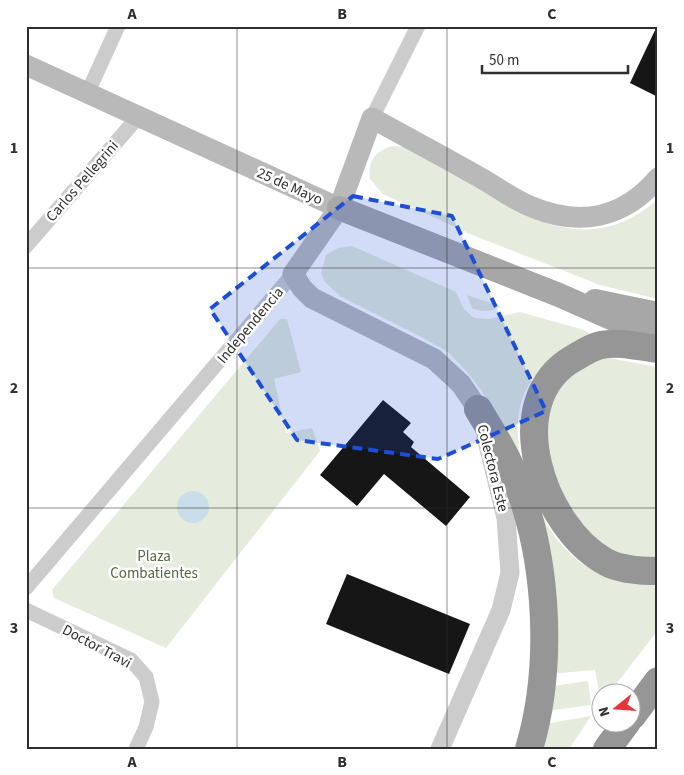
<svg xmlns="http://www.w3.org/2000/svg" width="684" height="775" font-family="'Source Sans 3',sans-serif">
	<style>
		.green { fill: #e5ecdd }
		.water { fill: #caddeb }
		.building { fill: #161616 }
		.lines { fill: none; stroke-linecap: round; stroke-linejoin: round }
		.minor { stroke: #ccc; stroke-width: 15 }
		.tertiary { stroke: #ccc; stroke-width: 19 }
		.secondary { stroke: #b9b9b9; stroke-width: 21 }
		.primary { stroke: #a7a7a7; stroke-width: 24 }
		.motorway { stroke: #969696; stroke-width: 28 }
		.marked { fill: #1d4ed8; fill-opacity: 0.2; stroke: #1d4ed8; stroke-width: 4; stroke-dasharray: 10 6; stroke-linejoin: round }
		.grid { fill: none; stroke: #2f2f2f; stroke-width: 1; stroke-opacity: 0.55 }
		.labels { text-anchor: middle; stroke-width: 5; stroke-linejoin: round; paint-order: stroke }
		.street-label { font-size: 15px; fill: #2f2f2f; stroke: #fff }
		.park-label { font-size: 15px; fill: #516a3d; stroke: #fff }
		.neatline { fill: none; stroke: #2f2f2f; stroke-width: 2 }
		.grid-label { font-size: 16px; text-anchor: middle; font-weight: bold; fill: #2f2f2f }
	</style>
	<rect width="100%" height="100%" fill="#fff"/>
	<g class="green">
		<path d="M 393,146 L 404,147 L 530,217 C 577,237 619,234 658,199 L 658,299 L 600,285 L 475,236 L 383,194 L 370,179 C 367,161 376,150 393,146 Z"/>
		<path d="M 352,246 L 456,292 L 464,309 L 474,318 L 489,319 L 520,312 L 584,330 L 592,335 C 560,348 528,372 520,407 C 508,455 541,535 581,563 C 603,579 632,577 658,579 L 658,630 L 610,692 L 602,692 L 601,703 L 595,670 L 549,674 L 509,448 L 482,391 L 468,373 L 448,352 L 420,336 L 340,296 L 325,282 L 321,273 L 326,255 L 338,248 Z"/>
		<path d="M 467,295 L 502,307 C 490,311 483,313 472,308 Z"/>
		<polygon points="280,319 287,319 301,372 274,379 286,433 312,428 320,451 166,648 54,598 52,590"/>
		<polygon points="603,357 658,367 658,557 627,558 577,529 541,439 557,384 576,366"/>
		<polygon points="588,681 591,705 547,711 547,687"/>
		<polygon points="591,716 569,749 536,749 544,724"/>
	</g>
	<circle class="water" cx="193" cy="507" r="16"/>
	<g class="building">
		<polygon points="657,26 658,26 658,97 630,83"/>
		<polygon points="383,400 411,423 403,432 414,442 411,447 470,497 446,526 384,474 357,506 320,475"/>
		<polygon points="347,574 470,624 449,674 326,624"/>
	</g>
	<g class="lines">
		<g class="minor">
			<polyline points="88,92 118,26"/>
			<polyline points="372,118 418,26"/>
			<polyline points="26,246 138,117"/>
			<polyline points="26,588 293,274"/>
			<polyline points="26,610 131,660 146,677 152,702 146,727 136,749"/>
		</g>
		<polyline class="tertiary" points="440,749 501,610 510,573 506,518 486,437"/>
		<g class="secondary">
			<polyline points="26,65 339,208"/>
			<path d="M 478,409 L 461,384 L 434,359 L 312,298 L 302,288 L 293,274 L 339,208 L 372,118 C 408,138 444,157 479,177 C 496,186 513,200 532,207 C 580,227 624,218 658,178"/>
		</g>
		<g class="primary">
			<polyline points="339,208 559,295 627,325 658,333"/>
			<polyline points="595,301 658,314"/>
		</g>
		<g class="motorway">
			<path d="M 658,349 C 640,347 620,341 601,345 C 591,347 583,353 574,358 C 498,401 543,528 606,562 C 620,570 642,571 658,571"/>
			<path d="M 478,409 C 493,434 509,459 519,487 C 548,565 553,669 529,749"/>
			<polyline points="632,716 658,681"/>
			<polyline points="607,749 627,722"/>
		</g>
	</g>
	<path class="marked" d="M 353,196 L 452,216 L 546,411 L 438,459 L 297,440 L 210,309 Z"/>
	<path class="grid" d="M 237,26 L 237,749M 447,26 L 447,749M 26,268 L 658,268M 26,508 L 658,508"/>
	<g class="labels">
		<g class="street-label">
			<text transform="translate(82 181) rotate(-49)" y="5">Carlos Pellegrini</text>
			<text transform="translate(290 186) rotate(24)" y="5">25 de Mayo</text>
			<text transform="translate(250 325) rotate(-50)" y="5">Independencia</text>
			<text transform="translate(493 468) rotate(76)" y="5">Colectora Este</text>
			<text transform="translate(97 646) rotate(28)" y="5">Doctor Travi</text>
		</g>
		<g class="park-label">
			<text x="154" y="561">Plaza<tspan x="154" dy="17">Combatientes</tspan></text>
		</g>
	</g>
	<rect width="684" height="775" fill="none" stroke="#ffffff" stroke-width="55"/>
	<g transform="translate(616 708) rotate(253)"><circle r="24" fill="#ffffff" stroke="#acacac"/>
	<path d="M0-4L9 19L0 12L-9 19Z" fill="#e2353c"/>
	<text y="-8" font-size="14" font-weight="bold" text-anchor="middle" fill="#2f2f2f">N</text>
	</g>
	<path d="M482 65v8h146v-8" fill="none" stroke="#2f2f2f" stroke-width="2.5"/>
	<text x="489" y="65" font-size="15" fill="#2f2f2f" stroke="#ffffff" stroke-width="4" paint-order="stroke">50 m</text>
	<rect x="28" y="28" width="628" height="720" class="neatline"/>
	<g class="grid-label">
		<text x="132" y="19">A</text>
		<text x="342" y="19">B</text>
		<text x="552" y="19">C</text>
		<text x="14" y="153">1</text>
		<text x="670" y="153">1</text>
		<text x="14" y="393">2</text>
		<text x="670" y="393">2</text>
		<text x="14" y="633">3</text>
		<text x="670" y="633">3</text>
		<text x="132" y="767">A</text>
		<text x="342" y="767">B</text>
		<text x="552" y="767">C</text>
	</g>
</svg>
